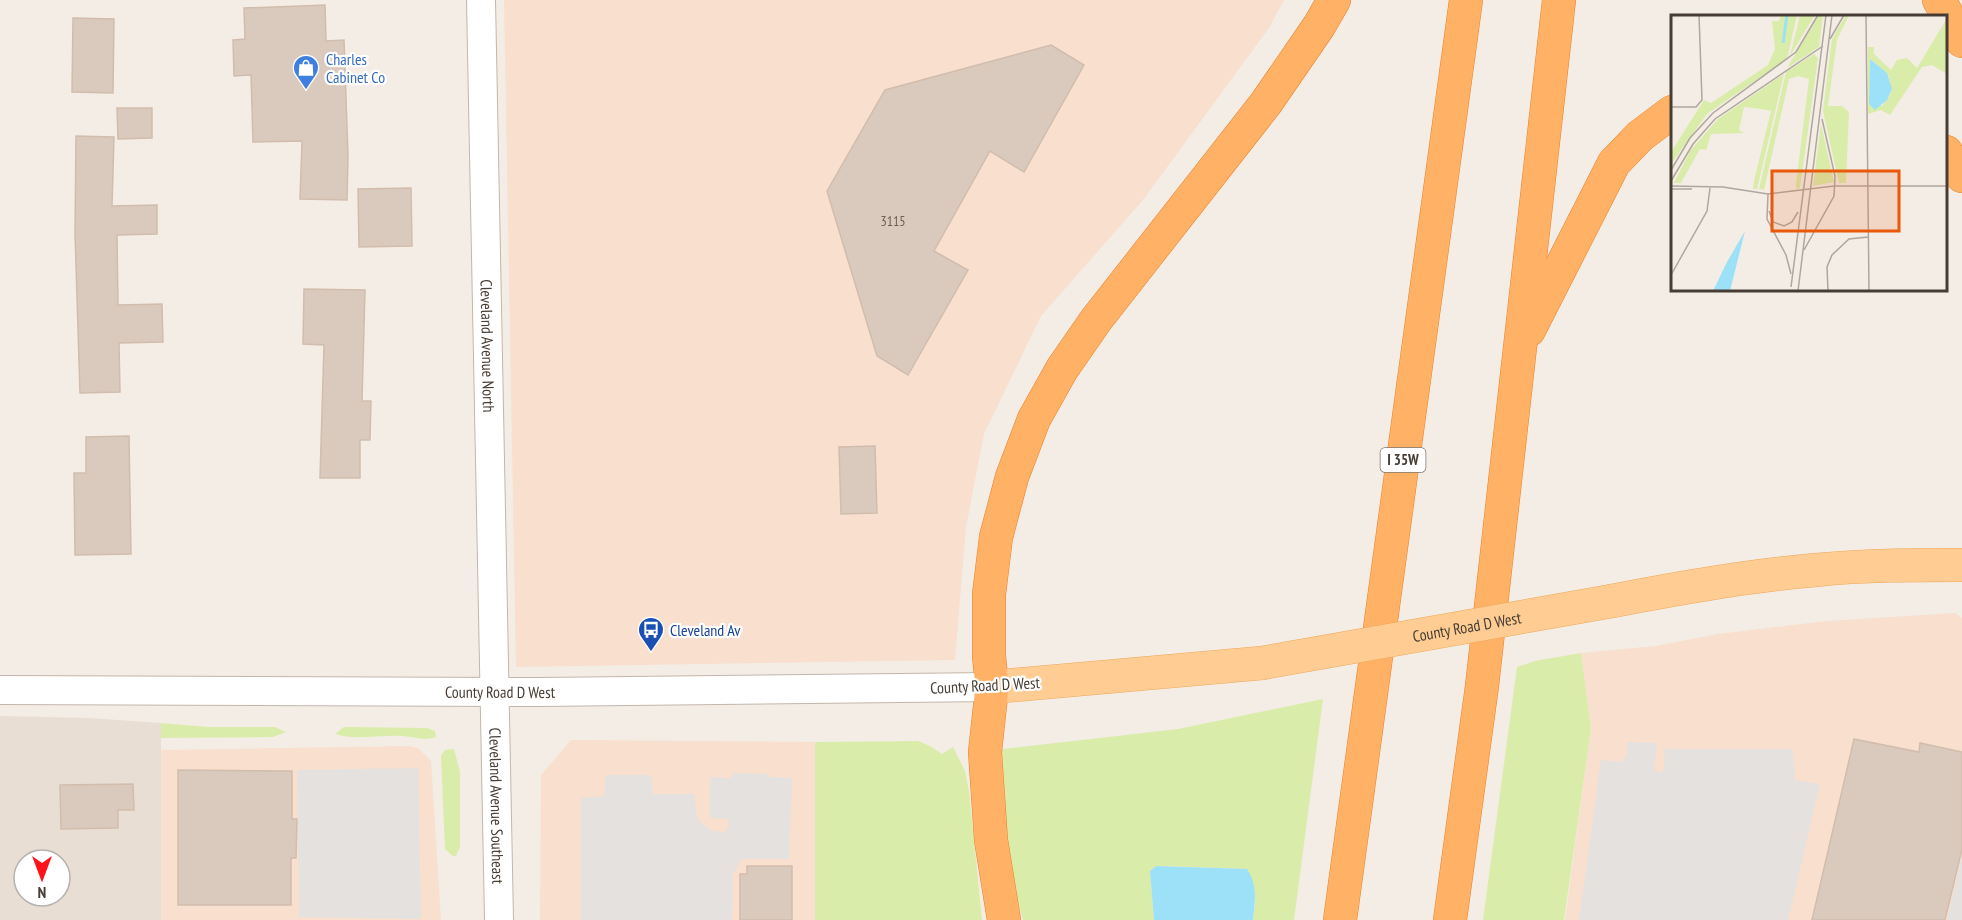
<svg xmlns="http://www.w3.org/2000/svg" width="1962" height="920" font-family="'PT Sans Narrow',sans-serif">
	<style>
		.residential { fill: #e9ded3; fill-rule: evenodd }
		.commercial { fill: #f8dfce }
		.green { fill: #daecaa }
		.parking { fill: #e5e1de }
		.water { fill: #9ce1f7 }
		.building { fill: #dac9bd; stroke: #d2bdac; stroke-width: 1.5 }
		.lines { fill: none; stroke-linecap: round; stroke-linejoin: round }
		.minor-casing { stroke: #c4b6aa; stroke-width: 30 }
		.major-casing { stroke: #eea759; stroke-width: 34 }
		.highway-casing { stroke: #eb8129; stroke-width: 34 }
		.minor { stroke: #fff; stroke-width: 28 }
		.major { stroke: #ffcd94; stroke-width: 33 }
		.highway { stroke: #ffb166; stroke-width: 33 }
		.major-bridge-casing { stroke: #eea759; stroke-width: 34; stroke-linecap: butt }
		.major-bridge { stroke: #ffcd94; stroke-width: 33 }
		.labels { text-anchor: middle; stroke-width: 4.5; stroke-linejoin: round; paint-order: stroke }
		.number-label { font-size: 14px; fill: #6c6056 }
		.shield { fill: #fff; stroke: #7e7771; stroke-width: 1.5 }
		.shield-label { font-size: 15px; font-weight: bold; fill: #473d34 }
		.shop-label { font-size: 16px; fill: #366cbe; stroke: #fff; text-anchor: start }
		.street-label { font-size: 16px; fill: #473d34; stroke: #fff }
		.transit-label { font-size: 16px; fill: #164399; stroke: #fff; text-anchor: start }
		.inset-river { fill: none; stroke: #9ce1f7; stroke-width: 3 }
		.inset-road { fill: none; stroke: #afa79e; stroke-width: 1.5 }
		.view { fill: #e8590c; fill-opacity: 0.15; stroke: #e8590c; stroke-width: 3 }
		.inset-edge { fill: none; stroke: #473d34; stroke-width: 3 }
	</style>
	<rect width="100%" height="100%" fill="#f4ede5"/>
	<path class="residential" d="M 0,716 L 89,718 L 161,723 L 161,920 L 0,920 ZM 24,860 L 60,860 L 60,896 L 24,896 Z"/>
	<g class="commercial">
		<polygon points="504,0 1284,0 1269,28 1143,200 1041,316 984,434 966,527 955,660 516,667"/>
		<polygon points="1955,613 1962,618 1962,920 1565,920 1591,728 1581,653 1656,646 1718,634 1827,621"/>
		<polygon points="571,740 815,742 815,920 540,920 541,775"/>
		<polygon points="409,746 418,748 431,761 441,920 161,920 161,750"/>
	</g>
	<g class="green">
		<polygon points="1581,653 1591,728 1564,920 1483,920 1517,667 1535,661"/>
		<path d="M 1323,699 L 1294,920 L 1253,920 L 1255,904 L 1247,869 L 1163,866 L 1156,866 L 1150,871 L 1154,920 L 1023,920 C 1006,865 1005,806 1002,749 L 1178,729 Z"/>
		<polygon points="161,723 208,727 275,727 286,732 273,737 161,738"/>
		<path d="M 344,727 L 427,728 L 435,731 L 436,737 C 425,741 414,737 403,736 C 381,734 356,741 335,734 Z"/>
		<polygon points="918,741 930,746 942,754 953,747 965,771 969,791 982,920 815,920 815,742"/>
		<polygon points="454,749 460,772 460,847 456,856 453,856 445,849 441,756 445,750"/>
	</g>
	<g class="parking">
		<polygon points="1628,742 1657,743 1654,767 1655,771 1659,772 1662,772 1664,769 1665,749 1792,749 1795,774 1794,780 1820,784 1788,920 1579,920 1601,760 1622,762 1627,756"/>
		<polygon points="418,768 421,919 299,917 297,770"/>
		<polygon points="735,773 766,774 770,777 792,778 789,859 744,859 741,860 733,874 732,920 581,920 581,798 604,796 606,775 651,775 653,794 694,794 697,818 702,824 711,830 724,833 729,826 728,819 710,818 710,777 731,778"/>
		<polygon points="1962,855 1962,920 1947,920"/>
	</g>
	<path class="water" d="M 1156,866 L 1247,869 C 1258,885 1255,902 1253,920 L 1154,920 L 1150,871 Z"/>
	<g class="building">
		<polygon points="325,5 326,41 344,40 348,156 347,200 300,199 302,141 253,142 251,75 234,76 233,40 245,39 244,8"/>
		<polygon points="73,18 114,19 113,93 72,92"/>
		<polygon points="1051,45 1084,65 1024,172 990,151 934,251 968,270 908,375 877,356 827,191 885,90"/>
		<polygon points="117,108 152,108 152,138 118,139"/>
		<polygon points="76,136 114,137 112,206 157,205 157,234 117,235 118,305 162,304 163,342 119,343 120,392 80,393 75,233"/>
		<polygon points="411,188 412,246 359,247 358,189"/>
		<polygon points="304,289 365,290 362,401 371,401 370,440 360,440 360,478 320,478 324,345 303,344"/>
		<polygon points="129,436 131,554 75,555 74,473 86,473 86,437"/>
		<polygon points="875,446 877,513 841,514 839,447"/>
		<polygon points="1854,739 1919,752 1920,743 1962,752 1962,849 1945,920 1812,920"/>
		<polygon points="178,770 292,771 292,819 297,819 296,858 291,858 291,905 178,905"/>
		<polygon points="133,784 134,810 118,810 118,828 61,829 60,785"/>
		<polygon points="747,866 792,866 792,920 740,920 740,874 747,874"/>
	</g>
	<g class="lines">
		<defs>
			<g id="minor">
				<path id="s1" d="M 481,0 L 499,920"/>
				<path id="s2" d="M 0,690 L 540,692 L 992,687"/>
			</g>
			<g id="major">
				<path d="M 1612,601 C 1680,588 1747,576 1816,570 C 1864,565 1913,565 1962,565"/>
				<polyline points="992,687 1262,663"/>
			</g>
			<g id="highway">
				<polyline points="1939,0 1962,41"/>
				<polyline points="1946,152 1962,176"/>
				<polyline points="1529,330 1614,163 1640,136 1672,112"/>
				<polyline points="1004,920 991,840 985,752 992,687 989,656 989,594 996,537 1012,477 1034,419 1062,369 1096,320 1266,103 1319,26 1334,0"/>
				<polyline points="1340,920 1466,0"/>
				<polyline points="1450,920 1482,686 1559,0"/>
			</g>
		</defs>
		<use href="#minor" class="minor-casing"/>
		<use href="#major" class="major-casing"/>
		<use href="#highway" class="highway-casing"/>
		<use href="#minor" class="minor"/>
		<use href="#major" class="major"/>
		<use href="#highway" class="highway"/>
		<defs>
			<g id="major-bridge">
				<path id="s3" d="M 1262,663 L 1612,601"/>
			</g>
		</defs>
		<use href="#major-bridge" class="major-bridge-casing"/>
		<use href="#major-bridge" class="major-bridge"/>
	</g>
	<defs>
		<symbol id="shop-pin" viewBox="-11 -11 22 30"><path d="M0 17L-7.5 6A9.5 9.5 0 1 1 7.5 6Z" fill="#3f7fe0" stroke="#fff"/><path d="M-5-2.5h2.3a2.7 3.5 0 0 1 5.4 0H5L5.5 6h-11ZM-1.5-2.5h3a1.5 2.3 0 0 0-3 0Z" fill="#fff"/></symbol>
		<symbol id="bus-pin" viewBox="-11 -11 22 30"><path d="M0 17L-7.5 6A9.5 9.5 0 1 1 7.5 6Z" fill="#1a4fb4" stroke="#fff"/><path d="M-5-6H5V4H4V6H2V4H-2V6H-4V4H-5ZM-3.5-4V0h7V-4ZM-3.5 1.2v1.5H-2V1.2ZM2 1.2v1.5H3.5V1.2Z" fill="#fff"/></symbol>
	</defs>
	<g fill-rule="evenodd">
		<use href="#shop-pin" x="291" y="53" width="30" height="40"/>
		<use href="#bus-pin" x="636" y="615" width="30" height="40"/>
	</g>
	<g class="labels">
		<g class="number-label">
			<text x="893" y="226">3115</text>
		</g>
		<rect class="shield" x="1380.5" y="448" width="45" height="24" rx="4.5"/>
		<g class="shield-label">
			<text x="1403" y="465">I 35W</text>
		</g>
		<g class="shop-label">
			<text x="326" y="65">Charles<tspan x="326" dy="18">Cabinet Co</tspan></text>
		</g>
		<g class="street-label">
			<text dy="6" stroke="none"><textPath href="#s1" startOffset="346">Cleveland Avenue North</textPath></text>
			<text dy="6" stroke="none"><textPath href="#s3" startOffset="208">County Road D West</textPath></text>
			<text transform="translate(985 685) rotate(-3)" y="6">County Road D West</text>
			<text dy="6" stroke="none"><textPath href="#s2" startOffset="500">County Road D West</textPath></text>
			<text dy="6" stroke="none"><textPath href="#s1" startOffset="806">Cleveland Avenue Southeast</textPath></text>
		</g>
		<g class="transit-label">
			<text x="670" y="636">Cleveland Av</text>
		</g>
	</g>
	<g transform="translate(1671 15)">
		<rect width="276" height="276" fill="#f4ede5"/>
		<path d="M 110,0 L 126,0 L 116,44 L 36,99 L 0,149 L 0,137 L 33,85 L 40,88 L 97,50 L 104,34 L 101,6 L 108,6 ZM 129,0 L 144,0 L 119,41 ZM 148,0 L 152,0 L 148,32 L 116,53 ZM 175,0 L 178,0 L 166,25 L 157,91 L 171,91 L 178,97 L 175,168 L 168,168 L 152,96 L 161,24 ZM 276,3 L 276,59 L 261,50 L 251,52 L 219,100 L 210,95 L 197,99 L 197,32 L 203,32 L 203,39 L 220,55 L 226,45 L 236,43 L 246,53 ZM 200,44 L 218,62 L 220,78 L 211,91 L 198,89 ZM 143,39 L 147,43 L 129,173 L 125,174 L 125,169 L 138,64 L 127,61 L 118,64 L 93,175 L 88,174 L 115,57 ZM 113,59 L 86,174 L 82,174 L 83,166 L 100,96 L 90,94 L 73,92 L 68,115 L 73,118 L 40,119 L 35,135 L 29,134 L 10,168 L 3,168 L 19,136 L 47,104 ZM 150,109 L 163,167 L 142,171 Z" fill="#daecaa" fill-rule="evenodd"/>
		<path d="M 199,44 L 216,58 L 221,74 L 216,85 L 204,95 L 198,89 ZM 74,216 L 59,276 L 42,276 L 56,247 Z" fill="#9ce1f7"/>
		<path class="inset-river" d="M 112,28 L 116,0"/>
		<path class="inset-road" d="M 195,0 L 198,276M 159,24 L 173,0M 0,92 L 25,92 L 31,85 L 28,0M 0,155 L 19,123 L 42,98 L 125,37 L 147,0M 0,166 L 22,129 L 44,104 L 152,31M 0,171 L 52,172 L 97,179 L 163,171M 164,171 L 276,171M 0,174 L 21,174M 97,179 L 96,204 L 115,240 L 120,259M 98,196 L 102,207 L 113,211 L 121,207 L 127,197M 133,235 L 163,181 L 164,161 L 151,104M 0,260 L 36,196 L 39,173M 120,272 L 155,0M 127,276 L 161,0M 157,276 L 156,252 L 161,240 L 178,224 L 197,222"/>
		<path class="view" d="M 101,156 L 228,156 L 228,216 L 101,216 Z"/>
		<rect width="276" height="276" class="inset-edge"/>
	</g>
	<g transform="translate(42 878) rotate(180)"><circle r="28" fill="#ffffff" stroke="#b5b1ae" stroke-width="1.5"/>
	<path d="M0-4.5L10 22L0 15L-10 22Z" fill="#ff1218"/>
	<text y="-9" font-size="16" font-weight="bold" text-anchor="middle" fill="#473d34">N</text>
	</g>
</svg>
